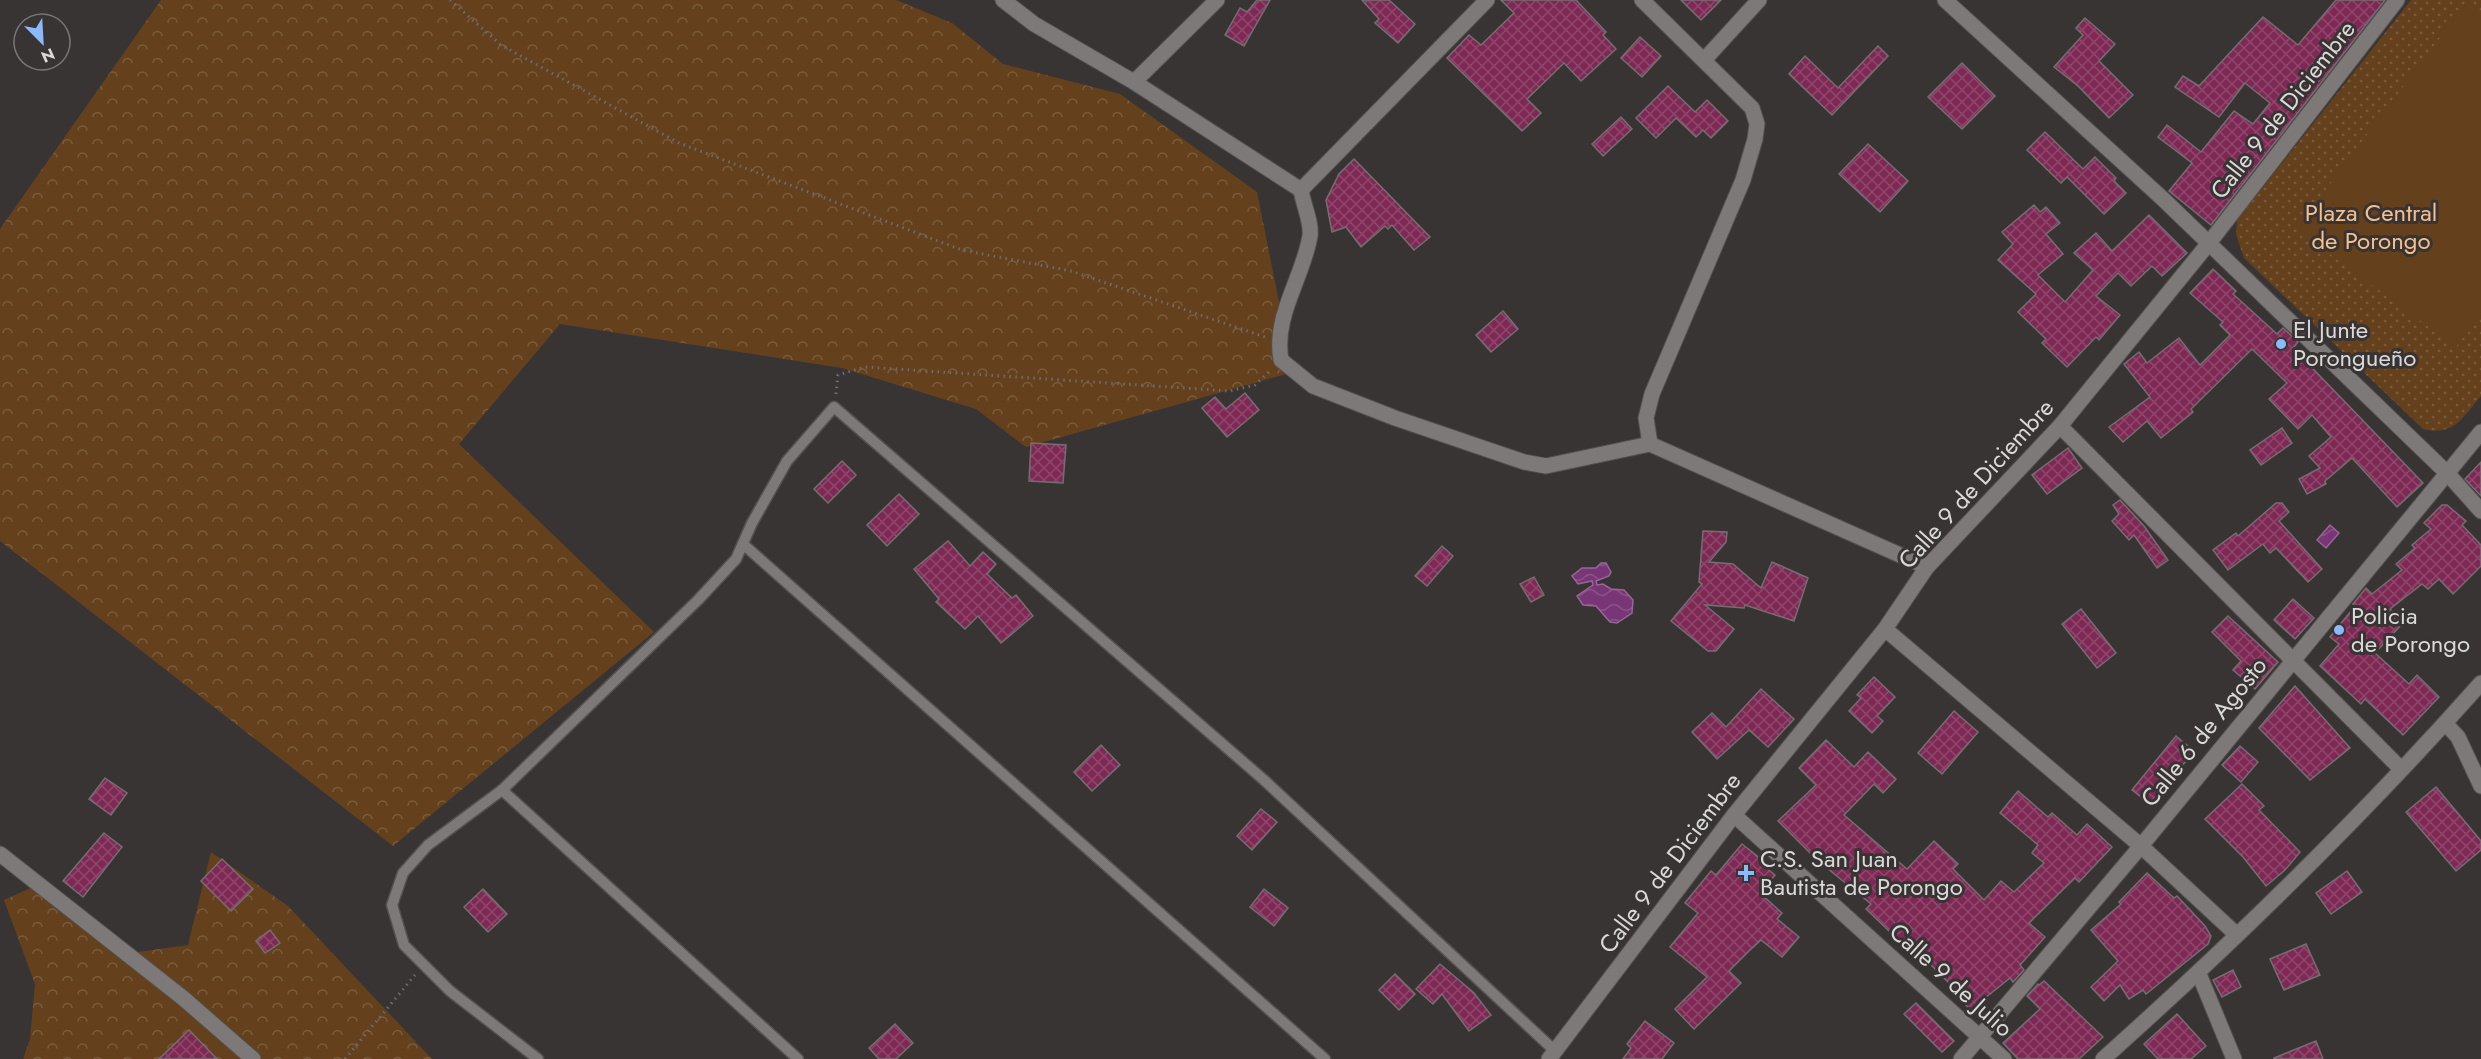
<svg xmlns="http://www.w3.org/2000/svg" width="2481" height="1059" font-family="Jost,sans-serif">
	<style>
		.forest { fill: url(#forest-crowns) }
		.park { fill: url(#park-dots) }
		.garden { fill: #64411c }
		.water { fill: url(#water-waves); stroke: #966794; stroke-width: 1.5 }
		.building { fill: url(#building-cross-hatch); stroke: #736f70; stroke-width: 1.5 }
		.lines { fill: none; stroke-linecap: round; stroke-linejoin: round }
		.service-casing { stroke: #535050; stroke-width: 13 }
		.minor-casing { stroke: #535050; stroke-width: 17 }
		.secondary-casing { stroke: #535050; stroke-width: 17 }
		.path { stroke: #706c6c; stroke-width: 3; stroke-dasharray: 1.5 4.5; stroke-linecap: butt }
		.service { stroke: #7d7979; stroke-width: 10 }
		.minor { stroke: #7d7979; stroke-width: 15 }
		.secondary { stroke: #7d7979; stroke-width: 15 }
		.poi-dot { fill: #8abafc; stroke: #383434; stroke-width: 2 }
		.labels { text-anchor: middle; stroke-width: 6; stroke-linejoin: round; paint-order: stroke }
		.street-label { font-size: 24px; fill: #dad8d8; stroke: #383434 }
		.park-label { font-size: 24px; fill: #f7c08b; stroke: #383434 }
		.poi-label { font-size: 24px; fill: #dad8d8; stroke: #383434; text-anchor: start }
	</style>
	<defs>
		<pattern id="forest-crowns" width="20" height="18" patternUnits="userSpaceOnUse" patternTransform="scale(1.5)"><rect width="20" height="18" fill="#64411c"/><path d="M2 6a3 3 0 1 1 6 0M12 15a3 3 0 1 1 6 0" fill="none" stroke="#7a5c3c"/></pattern>
		<pattern id="park-dots" width="8" height="8" patternUnits="userSpaceOnUse" patternTransform="scale(1.5)"><rect width="8" height="8" fill="#64411c"/><path d="M2 2h.1M6 6h.1" fill="none" stroke="#7a5c3c" stroke-width="1.8" stroke-linecap="round"/></pattern>
		<pattern id="water-waves" width="16" height="10" patternUnits="userSpaceOnUse" patternTransform="scale(1.5)"><rect width="16" height="10" fill="#793677"/><path d="M0 5q4-4 8 0t8 0" fill="none" stroke="#8b528a"/></pattern>
		<pattern id="building-cross-hatch" width="8" height="8" patternUnits="userSpaceOnUse" patternTransform="scale(1.5)"><rect width="8" height="8" fill="#7e2954"/><path d="M0 0l8 8M0 8l8-8" fill="none" stroke="#90476c"/></pattern>
	</defs>
	<rect width="100%" height="100%" fill="#383434"/>
	<g class="forest">
		<polygon points="161,0 896,0 952,23 1003,64 1120,94 1257,192 1282,317 1290,373 1026,447 976,409 842,368 560,324 459,444 654,632 393,846 0,541 0,229"/>
		<polygon points="211,852 288,906 432,1059 23,1059 30,1039 35,984 4,900 44,882 138,952 188,945"/>
	</g>
	<path class="park" d="M 2411,0 L 2481,0 L 2481,396 C 2463,417 2454,437 2423,429 L 2244,258 L 2236,234 L 2237,220 Z"/>
	<polygon class="garden" points="2467,2 2481,12 2481,314 2456,347 2296,229"/>
	<g class="water">
		<polygon points="2330,525 2339,533 2326,548 2317,540"/>
		<polygon points="1601,563 1606,563 1611,572 1609,576 1596,581 1597,585 1603,584 1611,589 1624,590 1633,600 1632,613 1617,623 1610,622 1596,606 1583,605 1577,596 1593,585 1592,581 1578,584 1572,576 1582,568 1596,568"/>
	</g>
	<g class="building">
		<polygon points="1257,0 1270,0 1244,46 1225,35 1240,8 1247,12"/>
		<polygon points="1362,0 1389,0 1415,24 1398,43 1375,23 1379,19"/>
		<polygon points="1501,0 1576,0 1606,32 1603,35 1616,49 1581,81 1564,63 1527,99 1541,113 1522,131 1447,58 1469,35 1481,45 1514,13"/>
		<polygon points="1681,0 1721,0 1701,20"/>
		<polygon points="2336,0 2385,0 2211,225 2169,191 2192,163 2158,137 2167,125 2201,152 2234,111 2253,124 2270,103 2245,83 2219,117 2175,87 2183,76 2199,86 2263,17 2298,45"/>
		<polygon points="2085,18 2115,44 2099,61 2133,95 2109,118 2078,86 2054,67 2083,35 2076,28"/>
		<polygon points="1640,37 1661,56 1642,77 1621,58"/>
		<polygon points="1878,46 1888,56 1832,115 1789,74 1805,56 1838,88"/>
		<polygon points="1962,63 1995,96 1962,129 1928,97"/>
		<polygon points="1668,86 1695,112 1707,100 1728,121 1711,138 1703,130 1696,137 1676,118 1656,138 1636,118"/>
		<polygon points="1621,117 1632,129 1603,156 1592,144"/>
		<polygon points="2045,132 2083,169 2095,157 2116,178 2114,181 2126,193 2104,214 2067,177 2061,183 2027,150"/>
		<polygon points="1868,144 1908,181 1880,212 1839,174"/>
		<polygon points="1354,159 1430,237 1414,250 1392,225 1388,229 1385,226 1361,247 1346,227 1332,232 1326,200 1339,174"/>
		<polygon points="2034,205 2040,212 2046,207 2060,223 2046,234 2063,254 2038,275 2065,302 2093,270 2074,253 2096,233 2112,251 2149,215 2187,253 2162,276 2152,266 2131,286 2118,273 2096,296 2120,315 2099,340 2096,337 2067,367 2042,343 2046,339 2018,312 2036,294 1998,260 2013,244 2002,232"/>
		<polygon points="2213,269 2236,291 2233,294 2277,334 2283,328 2298,342 2293,348 2423,483 2397,507 2352,458 2325,481 2326,484 2307,494 2299,479 2320,468 2309,456 2331,437 2312,415 2298,429 2269,399 2287,383 2252,349 2191,409 2193,412 2161,438 2147,421 2123,442 2109,427 2150,397 2124,364 2139,352 2147,363 2179,338 2200,365 2230,335 2220,325 2223,322 2190,293"/>
		<polygon points="1503,311 1518,329 1491,352 1476,335"/>
		<polygon points="1245,393 1259,410 1227,437 1202,408 1215,397 1226,409"/>
		<polygon points="2282,428 2292,443 2261,465 2250,450"/>
		<polygon points="1031,443 1066,445 1063,483 1029,481"/>
		<polygon points="2068,448 2082,468 2047,494 2032,475"/>
		<polygon points="842,461 856,475 828,503 814,489"/>
		<polygon points="2481,462 2481,496 2465,479"/>
		<polygon points="899,494 919,514 887,546 867,525"/>
		<polygon points="2120,500 2144,526 2168,560 2157,568 2134,535 2129,540 2112,521 2119,514 2113,505"/>
		<polygon points="2276,503 2282,503 2289,512 2279,521 2322,569 2308,582 2276,548 2270,553 2263,544 2228,570 2213,550 2236,533 2238,536"/>
		<polygon points="2442,505 2447,505 2466,521 2462,525 2481,545 2481,566 2453,594 2439,579 2428,589 2422,584 2390,609 2404,622 2375,653 2409,684 2417,675 2439,697 2403,735 2365,699 2361,704 2320,666 2339,644 2330,637 2355,606 2353,604 2366,588 2372,594 2402,570 2396,564 2415,548 2412,545 2431,529 2424,523"/>
		<polygon points="1703,531 1727,532 1726,542 1709,562 1733,564 1761,588 1772,562 1808,578 1794,621 1745,605 1744,608 1705,605 1734,629 1716,651 1708,651 1671,621 1702,584 1699,582"/>
		<polygon points="948,541 970,566 983,552 996,564 987,574 1012,598 1016,595 1033,616 1001,643 978,616 965,629 936,602 939,599 914,569"/>
		<polygon points="1442,546 1453,556 1427,586 1415,576"/>
		<polygon points="1534,577 1544,595 1531,602 1520,584"/>
		<polygon points="2293,599 2314,618 2295,639 2274,620"/>
		<polygon points="2081,609 2116,653 2097,668 2062,624"/>
		<polygon points="2228,616 2278,662 2255,689 2233,670 2241,661 2212,632"/>
		<polygon points="1874,677 1895,697 1877,716 1883,721 1872,733 1849,711 1861,698 1857,695"/>
		<polygon points="2295,686 2350,748 2310,780 2259,728"/>
		<polygon points="1761,689 1794,719 1768,747 1749,730 1717,759 1692,732 1712,713 1726,727"/>
		<polygon points="1954,711 1978,732 1942,774 1918,753"/>
		<polygon points="2176,736 2194,751 2151,805 2132,790"/>
		<polygon points="1826,740 1854,767 1868,752 1896,779 1883,793 1874,784 1844,815 1907,869 1934,841 1958,864 1953,869 1984,900 2001,881 2014,892 2044,863 2032,853 2038,845 2000,813 2018,791 2048,817 2052,813 2077,835 2087,824 2112,847 2079,882 2075,878 2029,923 2045,937 2020,965 2024,970 2013,982 2010,978 1970,1010 1961,999 1963,997 1913,947 1909,950 1866,909 1871,904 1816,859 1778,821 1816,785 1799,768"/>
		<polygon points="1101,745 1120,765 1092,791 1074,772"/>
		<polygon points="2240,746 2258,762 2241,782 2222,765"/>
		<polygon points="105,778 127,793 111,815 89,799"/>
		<polygon points="2242,784 2264,806 2259,810 2300,852 2285,870 2266,886 2243,857 2205,819"/>
		<polygon points="2436,787 2481,841 2481,850 2456,871 2406,812"/>
		<polygon points="1261,809 1277,822 1252,850 1237,836"/>
		<polygon points="104,833 122,847 83,897 63,881"/>
		<polygon points="1742,844 1766,863 1764,866 1775,875 1760,893 1782,913 1777,919 1799,937 1782,957 1761,940 1749,951 1729,971 1741,983 1694,1029 1675,1009 1707,977 1670,947 1698,913 1685,903 1711,871 1716,875"/>
		<polygon points="222,859 253,889 231,911 201,881"/>
		<polygon points="2347,871 2362,892 2331,914 2316,893"/>
		<polygon points="2147,873 2174,898 2177,896 2205,926 2211,936 2208,944 2146,994 2143,990 2129,999 2120,985 2104,1001 2091,987 2118,961 2091,930 2121,904 2119,902"/>
		<polygon points="483,889 507,914 488,932 464,907"/>
		<polygon points="1264,889 1288,908 1274,926 1250,907"/>
		<polygon points="270,930 280,943 265,953 256,941"/>
		<polygon points="2306,944 2320,975 2284,990 2270,959"/>
		<polygon points="1440,964 1474,993 1491,1015 1469,1031 1442,994 1433,1004 1416,989"/>
		<polygon points="2233,970 2241,987 2222,997 2213,980"/>
		<polygon points="1395,974 1415,994 1399,1010 1379,990"/>
		<polygon points="2044,981 2103,1037 2079,1059 2018,1059 2003,1043 2040,1009 2027,996 2038,984 2039,985"/>
		<polygon points="1916,1003 1954,1041 1942,1052 1904,1014"/>
		<polygon points="2177,1014 2206,1046 2191,1059 2158,1059 2144,1044"/>
		<polygon points="1645,1021 1674,1043 1662,1059 1623,1059 1631,1048 1627,1044"/>
		<polygon points="895,1024 913,1043 896,1059 879,1059 869,1048"/>
		<polygon points="189,1030 217,1059 159,1059"/>
		<polygon points="2316,1041 2323,1059 2274,1059 2274,1058"/>
	</g>
	<g class="lines">
		<defs>
			<g id="service">
				<polyline points="743,544 1325,1059"/>
				<polyline points="502,790 798,1059"/>
				<polyline points="538,1059 450,991 404,945 392,905 403,873 428,845 502,790 698,600 736,559 752,523 787,461 834,407 1264,780 1555,1051"/>
			</g>
			<g id="minor">
				<path d="M 1003,0 L 1034,24 L 1134,82 L 1301,190 C 1303,204 1312,223 1310,236 C 1303,278 1273,316 1281,360 L 1313,386 L 1395,418 L 1524,462 L 1546,466 L 1650,444 L 1927,567"/>
				<polyline points="1642,0 1752,108 1757,124 1755,139 1743,180 1652,394 1646,418 1650,444"/>
				<polyline points="1945,0 2163,199 2447,473 2481,511"/>
				<polyline points="1705,59 1759,0"/>
				<polyline points="1134,82 1217,0"/>
				<polyline points="1301,190 1487,0"/>
				<polyline points="2060,426 2401,769"/>
				<polyline points="1885,629 2141,846 2237,935"/>
				<polyline points="2445,723 2458,737 2481,786"/>
				<polyline points="1734,815 2004,1059"/>
				<polyline points="0,854 183,998 253,1059"/>
				<polyline points="2199,974 2234,1059"/>
				<polyline points="1549,1059 1734,815 1885,629 1927,567 2060,426 2209,243 2397,0"/>
				<path d="M 2103,1059 C 2235,941 2363,816 2481,683"/>
			</g>
			<polyline id="secondary" points="1961,1059 2141,846 2481,432"/>
		</defs>
		<use href="#service" class="service-casing"/>
		<use href="#minor" class="minor-casing"/>
		<use href="#secondary" class="secondary-casing"/>
		<g class="path">
			<polyline points="450,0 501,45 679,143 962,250 1071,271 1265,337"/>
			<polyline points="836,394 838,375 865,367 1230,391 1255,385 1270,371"/>
			<polyline points="345,1059 415,975"/>
		</g>
		<use href="#service" class="service"/>
		<use href="#minor" class="minor"/>
		<use href="#secondary" class="secondary"/>
	</g>
	<g class="poi-dot">
		<circle cx="2281" cy="344" r="6"/>
		<circle cx="2339" cy="630" r="6"/>
		<path d="M1743 864h6v6h6v6h-6v6h-6v-6h-6v-6h6z"/>
	</g>
	<g class="labels">
		<g class="street-label">
			<text transform="translate(2283 110) rotate(-52)" y="8">Calle 9 de Diciembre</text>
			<text transform="translate(1976 484) rotate(-48)" y="8">Calle 9 de Diciembre</text>
			<text transform="translate(2204 732) rotate(-51)" y="8">Calle 6 de Agosto</text>
			<text transform="translate(1670 863) rotate(-53)" y="8">Calle 9 de Diciembre</text>
			<text transform="translate(1951 980) rotate(42)" y="8">Calle 9 de Julio</text>
		</g>
		<g class="park-label">
			<text x="2371" y="221">Plaza Central<tspan x="2371" dy="28">de Porongo</tspan></text>
		</g>
		<g class="poi-label">
			<text x="2293" y="338">El Junte<tspan x="2293" dy="28">Porongueño</tspan></text>
			<text x="2351" y="624">Policia<tspan x="2351" dy="28">de Porongo</tspan></text>
			<text x="1760" y="867">C.S. San Juan<tspan x="1760" dy="28">Bautista de Porongo</tspan></text>
		</g>
	</g>
	<g transform="translate(42 42) rotate(156)"><circle r="28" fill="#383434" stroke="#797676" stroke-width="1.5"/>
	<path d="M0-4.5L10 22L0 15L-10 22Z" fill="#8abafc"/>
	<text y="-9" font-size="16" font-weight="bold" text-anchor="middle" fill="#dad8d8">N</text>
	</g>
</svg>
